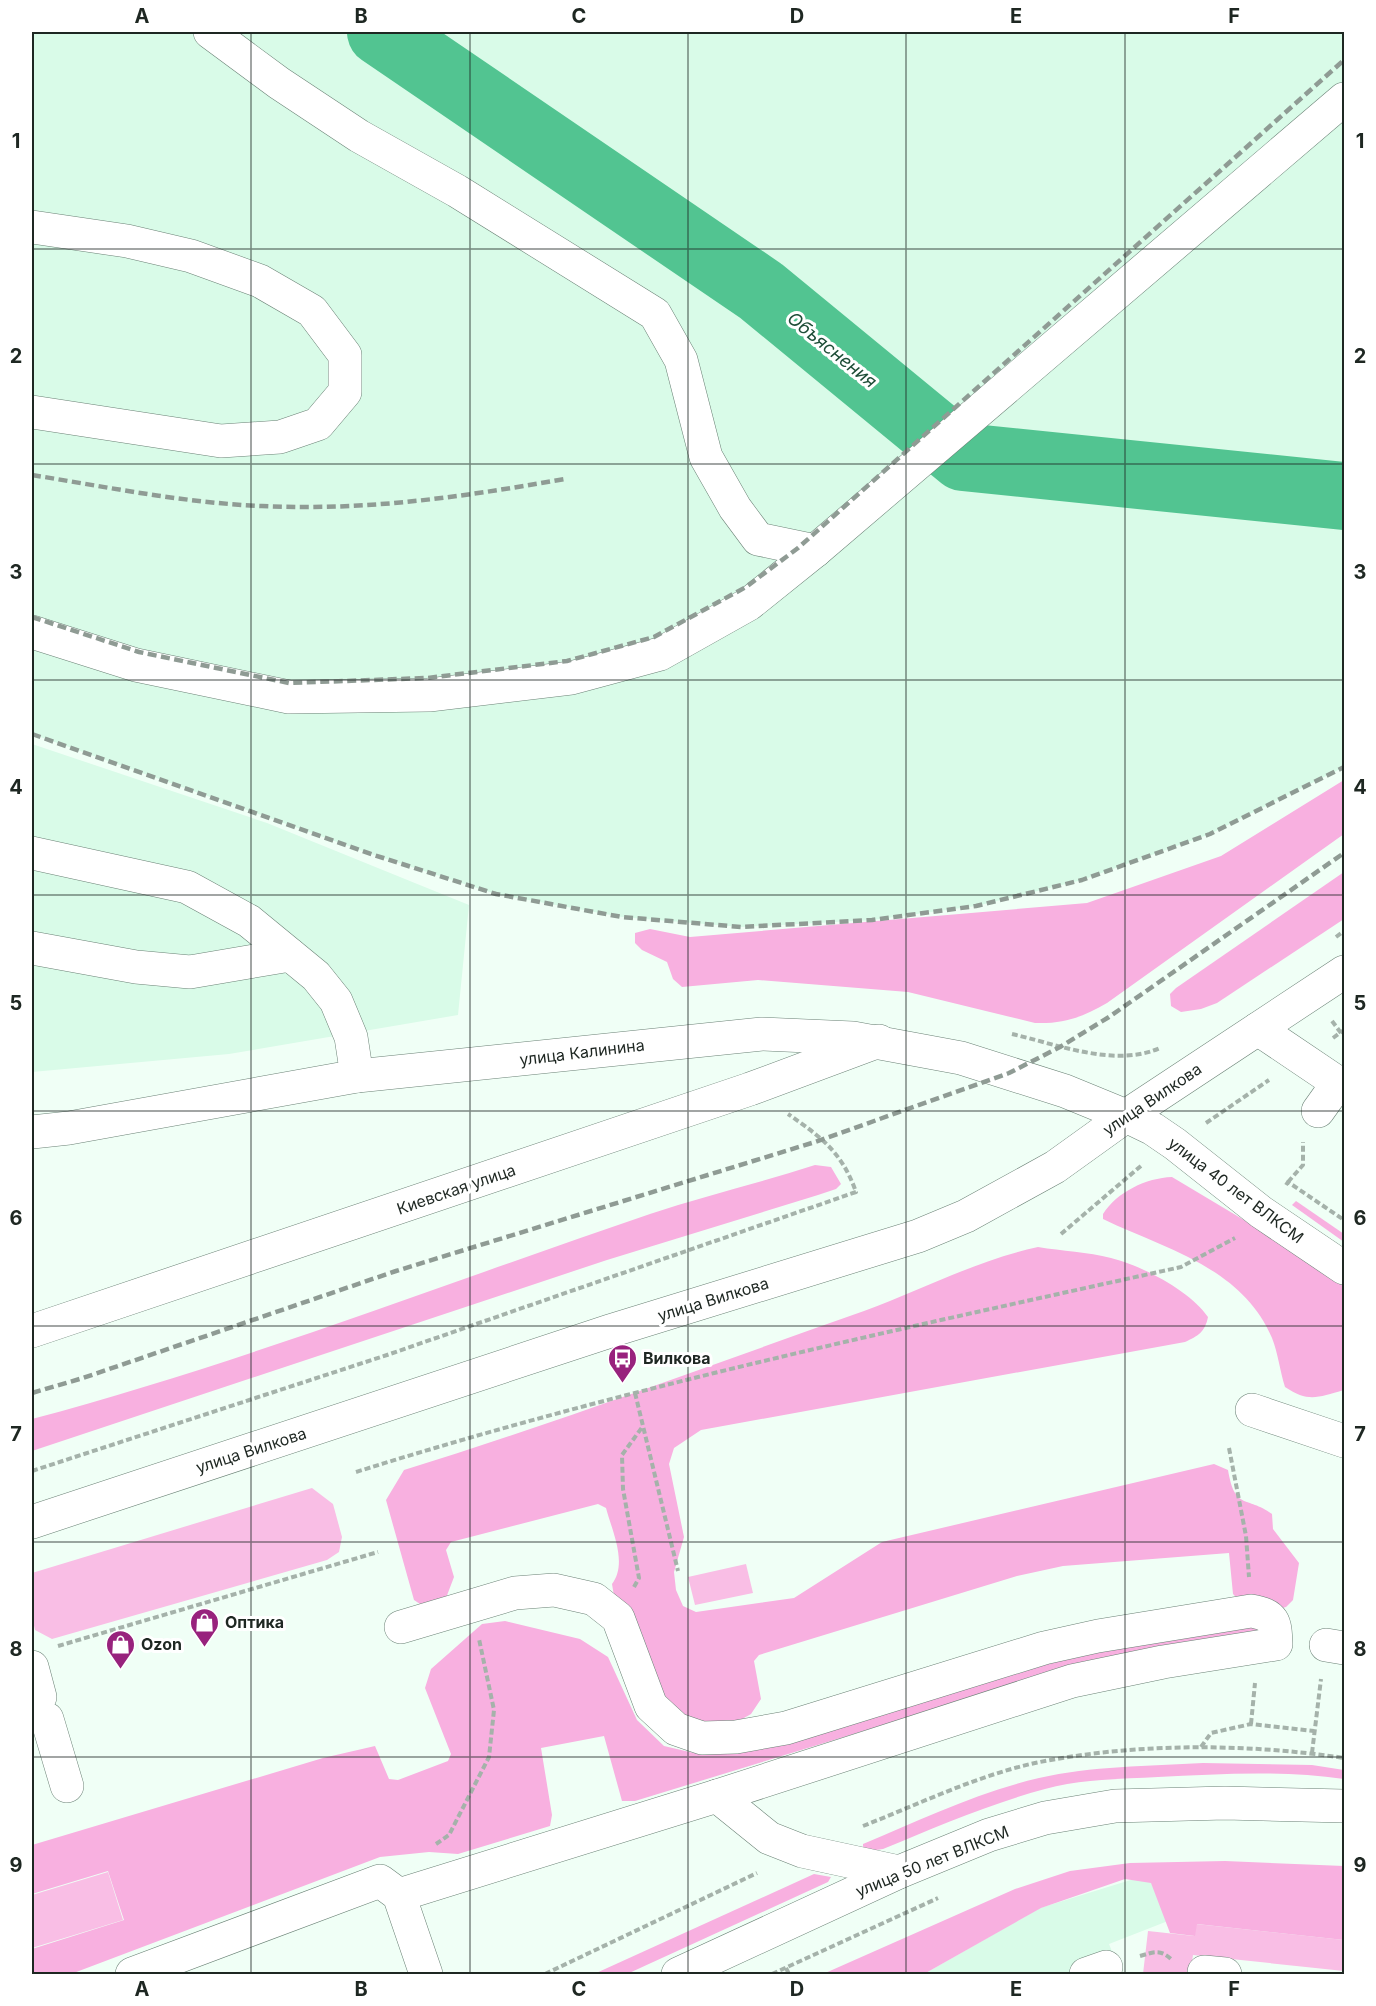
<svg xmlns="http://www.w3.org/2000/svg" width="1376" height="2006" font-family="Inter,sans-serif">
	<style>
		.built { fill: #d9fbe8 }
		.green { fill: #f9bee5 }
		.forest { fill: #f8b0e0 }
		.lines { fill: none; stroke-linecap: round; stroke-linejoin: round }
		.river { stroke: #52c491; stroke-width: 68 }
		.minor-casing { stroke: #6b8276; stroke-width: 34 }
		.major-casing { stroke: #6b8276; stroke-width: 34 }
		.path { stroke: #a5b2aa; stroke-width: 4; stroke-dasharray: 6 3; stroke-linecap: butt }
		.minor { stroke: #fff; stroke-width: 33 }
		.major { stroke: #fff; stroke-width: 33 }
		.rail { stroke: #8f9b94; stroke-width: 4.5; stroke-dasharray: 9 4.5; stroke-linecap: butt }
		.grid { fill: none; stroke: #1e2722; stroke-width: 1.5; stroke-opacity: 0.55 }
		.labels { text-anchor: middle; stroke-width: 6; stroke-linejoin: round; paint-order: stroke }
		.street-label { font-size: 16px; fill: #1e2722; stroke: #fff }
		.poi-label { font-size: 16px; font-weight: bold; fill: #1e2722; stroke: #fff; text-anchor: start }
		.water-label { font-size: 18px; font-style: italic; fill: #1f4e38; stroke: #fff }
		.neatline { fill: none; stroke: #1e2722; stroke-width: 2 }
		.grid-label { font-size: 20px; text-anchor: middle; font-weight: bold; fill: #1e2722 }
	</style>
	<rect width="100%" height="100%" fill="#f0fff6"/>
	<g class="built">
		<polygon points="32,32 1344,32 1344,767 1210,834 1082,880 976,906 872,920 741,927 622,917 496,894 374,855 32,734"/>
		<polygon points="32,744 267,823 469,905 458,1015 229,1054 32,1072"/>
		<polygon points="1150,1874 1168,1921 1109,1944 1121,1974 924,1974 1040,1908"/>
	</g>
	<g class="green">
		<polygon points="312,1488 333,1504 342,1537 339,1552 327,1560 52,1639 35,1630 32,1617 32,1573"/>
		<polygon points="746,1564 753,1593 695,1605 688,1577"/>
		<polygon points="108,1872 123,1920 32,1948 32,1895"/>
		<polygon points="1196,1924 1344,1940 1344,1971 1193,1955 1190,1974 1143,1974 1148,1931 1194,1936"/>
	</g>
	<g class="forest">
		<path d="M 1344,780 L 1344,834 L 1107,1003 C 1082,1017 1065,1024 1035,1023 L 908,992 L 758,980 L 682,987 L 673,979 L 667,962 L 642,950 L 635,943 L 635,933 L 650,929 L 690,937 L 1087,903 L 1221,856 Z"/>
		<polygon points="1344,872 1344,919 1217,1003 1201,1009 1181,1012 1171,1006 1170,994 1176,988"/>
		<path d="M 815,1165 L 831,1167 L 841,1184 L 836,1189 L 818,1195 L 607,1260 L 32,1451 L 32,1419 C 242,1363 444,1284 650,1214 C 704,1196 760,1183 815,1165 Z"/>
		<path d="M 1172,1177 L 1294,1250 L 1344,1284 L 1344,1390 C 1318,1397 1309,1403 1285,1387 C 1280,1371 1278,1353 1272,1338 C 1242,1267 1165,1249 1103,1219 L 1103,1214 C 1117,1192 1146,1178 1172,1177 Z"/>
		<polygon points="1296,1201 1344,1234 1344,1242 1292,1205"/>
		<path d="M 1038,1247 C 1062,1251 1088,1252 1111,1258 C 1143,1266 1190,1291 1208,1317 C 1205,1332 1198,1336 1185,1342 L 701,1430 L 674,1448 L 669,1464 L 684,1537 L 674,1572 L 676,1590 L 683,1606 L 696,1612 L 794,1598 L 882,1542 L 1214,1464 L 1228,1470 C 1235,1511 1246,1495 1272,1514 L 1273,1529 L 1299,1563 L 1293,1600 L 1286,1607 L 1275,1610 L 1238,1599 L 1233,1594 L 1229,1553 L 1063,1566 L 1017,1576 L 759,1655 L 754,1661 L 761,1699 L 751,1714 L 737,1722 L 693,1722 L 671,1708 L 614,1596 L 612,1584 C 628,1563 612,1531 606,1508 L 598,1504 L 451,1542 L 446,1550 L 454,1577 L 446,1598 L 420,1604 L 414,1600 L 386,1500 L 404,1470 C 559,1422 711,1365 864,1311 C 922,1290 977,1260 1038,1247 Z"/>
		<polygon points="505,1621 580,1639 608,1657 637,1720 664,1746 694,1753 785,1742 1056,1659 1249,1625 1260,1629 1258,1635 942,1707 635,1801 622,1801 604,1736 541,1748 552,1815 550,1826 458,1854 429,1852 380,1857 71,1974 32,1974 32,1949 124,1920 108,1871 32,1894 32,1845 323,1758 375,1746 389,1779 398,1780 448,1761 451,1754 425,1688 431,1669 482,1624"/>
		<path d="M 1203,1763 L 1312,1765 L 1344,1770 L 1344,1779 C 1284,1770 1219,1774 1158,1777 C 1121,1779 1081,1779 1045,1789 C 989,1804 936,1827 883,1849 L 869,1851 L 863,1849 L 863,1844 C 920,1820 978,1792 1039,1778 C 1091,1766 1149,1766 1203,1763 Z"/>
		<polygon points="1225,1861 1344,1866 1344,1940 1197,1924 1195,1936 1170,1933 1151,1883 1125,1879 1041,1908 924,1974 823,1974 1015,1889 1070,1871 1130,1863"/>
		<polygon points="814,1874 831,1877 828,1882 627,1974 594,1974"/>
	</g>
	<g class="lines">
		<polyline class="river" points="381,32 761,291 963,457 1344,496"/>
		<defs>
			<g id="minor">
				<polyline points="210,32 279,83 359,136 457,191 655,314 681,360 706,457 735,508 758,539 815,551 1344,99"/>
				<polyline points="32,227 127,241 191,256 260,281 312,311 345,355 345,392 318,424 280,437 221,441 32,412"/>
				<polyline points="32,632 136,665 289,697 429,695 571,678 660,654 749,604 815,551"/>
				<polyline points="32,853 187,887 249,921 316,976 336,1001 351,1037 357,1076"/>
				<polyline points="32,948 136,967 190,972 290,955"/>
				<polyline points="1258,1029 1344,1087"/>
				<polyline points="1318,1111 1338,1083"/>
				<polyline points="32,1331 750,1089 879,1041"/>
				<polyline points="1252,1410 1344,1441"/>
				<polyline points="1326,1645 1344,1648"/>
				<polyline points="32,1667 40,1697"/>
				<polyline points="47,1719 67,1786"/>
				<polyline points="717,1796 769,1838 802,1851 899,1872"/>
				<path d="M 399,1895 L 717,1796 L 1072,1681 L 1163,1662 L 1276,1644 C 1275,1622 1275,1615 1251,1611 L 1098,1636 L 1044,1648 L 786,1728 L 736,1737 L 702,1738 L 676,1729 L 651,1706 L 618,1618 L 594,1599 L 554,1590 L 515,1593 L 401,1627"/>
				<polyline points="1204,1972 1225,1974"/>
				<polyline points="132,1974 380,1881 399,1895 426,1974"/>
				<polyline points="1086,1974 1106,1967"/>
			</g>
			<g id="major">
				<polyline points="32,1132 69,1128 357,1076 762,1034 853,1038 961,1058 1065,1091 1126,1116 1153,1129 1175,1144 1261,1212 1344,1268"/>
				<polyline points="32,1522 610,1331 918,1236 966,1216 1055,1167 1126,1116 1344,972"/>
				<polyline points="678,1974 899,1872 989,1835 1045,1818 1115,1806 1225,1803 1344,1806"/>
			</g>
		</defs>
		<use href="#minor" class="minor-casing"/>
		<use href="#major" class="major-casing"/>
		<g class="path">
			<polyline points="1336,937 1344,931"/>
			<polyline points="1332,1021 1341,1033"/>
			<path d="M 1012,1034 C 1056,1044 1115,1068 1160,1048"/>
			<polyline points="1333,1038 1344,1030"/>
			<polyline points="1206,1123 1269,1080"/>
			<polyline points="1288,1182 1303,1165 1303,1142"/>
			<polyline points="1286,1185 1288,1182 1344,1220"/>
			<polyline points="1061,1234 1142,1165"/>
			<polyline points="635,1393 678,1571"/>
			<polyline points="1229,1448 1246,1536 1249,1577"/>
			<path d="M 32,1471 L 387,1355 L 856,1192 C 842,1152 821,1137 788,1114"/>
			<path d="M 356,1472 C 626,1387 904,1328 1181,1267 L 1235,1238"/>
			<polyline points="634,1587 639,1578 623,1489 622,1455 643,1426"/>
			<polyline points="58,1646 378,1552"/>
			<polyline points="1251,1724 1255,1683"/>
			<polyline points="1201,1747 1211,1733 1251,1724 1314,1731"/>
			<polyline points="1312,1753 1321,1679"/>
			<path d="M 863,1826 C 919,1804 976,1776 1035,1763 C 1132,1743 1246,1743 1344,1758"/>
			<polyline points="436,1844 449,1835 489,1757 494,1710 479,1639"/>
			<path d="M 1140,1956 C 1154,1952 1160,1949 1171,1959"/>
			<polyline points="786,1968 789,1974"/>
			<polyline points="545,1974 757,1873"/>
			<polyline points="772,1974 938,1898"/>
		</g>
		<use href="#minor" class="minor"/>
		<use href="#major" class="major"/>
		<g class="rail">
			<path d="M 32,475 C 107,487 185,503 262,506 C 367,511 461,497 565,479"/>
			<polyline points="32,617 139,652 289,683 427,678 567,661 654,637 746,587 798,548 1344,60"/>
			<polyline points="32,734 374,855 496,894 622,917 741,927 872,920 976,906 1082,880 1210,834 1344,767"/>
			<polyline points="32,1393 83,1378 396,1271 815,1142 1009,1073 1060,1047 1109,1017 1344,853"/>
		</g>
	</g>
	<path class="grid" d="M 251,32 L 251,1974M 470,32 L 470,1974M 688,32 L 688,1974M 906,32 L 906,1974M 1125,32 L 1125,1974M 32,249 L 1344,249M 32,464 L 1344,464M 32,680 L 1344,680M 32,895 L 1344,895M 32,1111 L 1344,1111M 32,1326 L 1344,1326M 32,1542 L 1344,1542M 32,1757 L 1344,1757"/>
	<defs>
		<symbol id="bus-pin" viewBox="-11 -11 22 30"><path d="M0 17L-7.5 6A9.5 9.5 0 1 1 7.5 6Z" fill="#98227d" stroke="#fff"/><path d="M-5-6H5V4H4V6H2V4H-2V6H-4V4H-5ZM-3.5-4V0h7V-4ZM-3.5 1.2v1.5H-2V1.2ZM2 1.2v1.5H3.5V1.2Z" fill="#fff"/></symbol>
		<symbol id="shop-pin" viewBox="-11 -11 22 30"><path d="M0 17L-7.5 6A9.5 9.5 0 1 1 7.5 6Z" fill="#98227d" stroke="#fff"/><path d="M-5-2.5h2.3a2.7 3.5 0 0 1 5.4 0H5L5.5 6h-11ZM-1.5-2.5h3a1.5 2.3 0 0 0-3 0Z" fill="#fff"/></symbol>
	</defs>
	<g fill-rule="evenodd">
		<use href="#bus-pin" x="606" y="1342" width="33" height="45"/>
		<use href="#shop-pin" x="188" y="1606" width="33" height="45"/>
		<use href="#shop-pin" x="104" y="1628" width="33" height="45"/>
	</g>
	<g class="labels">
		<g class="street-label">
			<text transform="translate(582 1052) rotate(-7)" y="6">улица Калинина</text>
			<text transform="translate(1152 1099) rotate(-34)" y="6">улица Вилкова</text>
			<text transform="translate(456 1189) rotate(-19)" y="6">Киевская улица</text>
			<text transform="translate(1236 1190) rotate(37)" y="6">улица 40 лет ВЛКСМ</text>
			<text transform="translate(713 1299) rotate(-17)" y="6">улица Вилкова</text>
			<text transform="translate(251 1450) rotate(-18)" y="6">улица Вилкова</text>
			<text transform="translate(932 1861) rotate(-22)" y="6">улица 50 лет ВЛКСМ</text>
		</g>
		<g class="poi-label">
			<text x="643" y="1364">Вилкова</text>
			<text x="225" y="1628">Оптика</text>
			<text x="141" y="1650">Ozon</text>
		</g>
		<g class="water-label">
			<text transform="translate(832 350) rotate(39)" y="6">Объяснения</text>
		</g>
	</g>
	<rect width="1376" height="2006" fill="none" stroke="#ffffff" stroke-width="66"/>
	<rect x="33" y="33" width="1310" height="1940" class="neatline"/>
	<g class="grid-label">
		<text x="142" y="23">A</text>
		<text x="361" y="23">B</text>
		<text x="579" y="23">C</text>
		<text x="797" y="23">D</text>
		<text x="1016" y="23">E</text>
		<text x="1234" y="23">F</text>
		<text x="16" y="148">1</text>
		<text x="1360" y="148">1</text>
		<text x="16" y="363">2</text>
		<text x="1360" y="363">2</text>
		<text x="16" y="579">3</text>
		<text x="1360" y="579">3</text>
		<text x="16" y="794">4</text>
		<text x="1360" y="794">4</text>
		<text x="16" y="1010">5</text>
		<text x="1360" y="1010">5</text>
		<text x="16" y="1225">6</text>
		<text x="1360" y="1225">6</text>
		<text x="16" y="1441">7</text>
		<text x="1360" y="1441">7</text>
		<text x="16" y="1656">8</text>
		<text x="1360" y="1656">8</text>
		<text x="16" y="1872">9</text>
		<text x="1360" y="1872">9</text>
		<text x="142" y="1996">A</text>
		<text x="361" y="1996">B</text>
		<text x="579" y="1996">C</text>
		<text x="797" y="1996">D</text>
		<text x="1016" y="1996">E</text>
		<text x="1234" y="1996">F</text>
	</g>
</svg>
